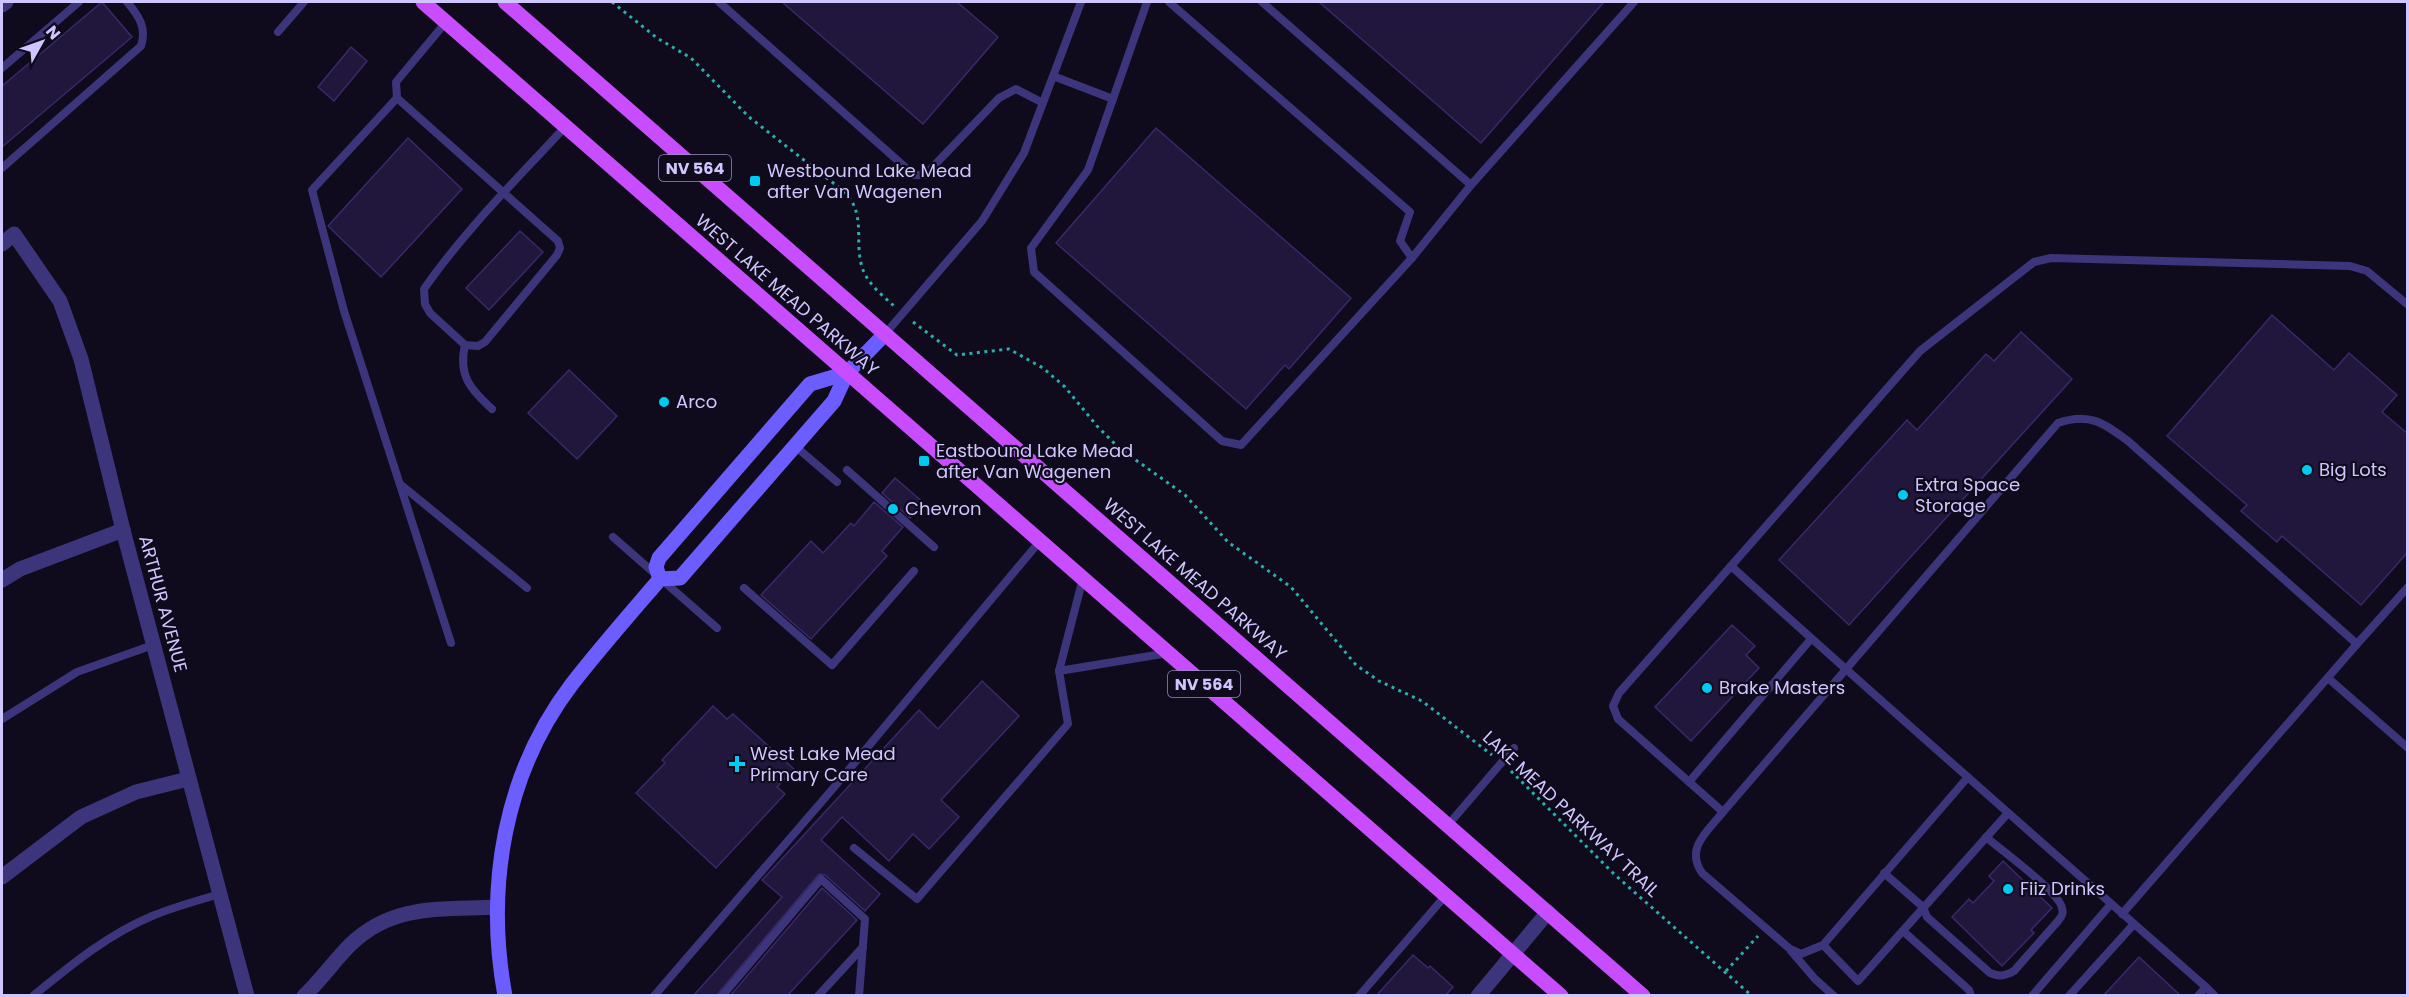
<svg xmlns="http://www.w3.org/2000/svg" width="2409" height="997" font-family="Poppins,sans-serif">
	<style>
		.building { fill: #21173d; stroke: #3a296a; stroke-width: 1.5 }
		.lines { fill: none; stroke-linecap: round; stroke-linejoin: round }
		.path { stroke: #2baeae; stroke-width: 3; stroke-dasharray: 3 4.5; stroke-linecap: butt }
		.service { stroke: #3c357c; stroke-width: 8 }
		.minor { stroke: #3c357c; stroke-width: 15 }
		.secondary { stroke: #6c5dff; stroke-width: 15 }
		.primary { stroke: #c84dff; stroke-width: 15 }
		.poi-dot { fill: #00caf1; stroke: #0f0b1c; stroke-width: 2 }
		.labels { text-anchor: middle; stroke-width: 4.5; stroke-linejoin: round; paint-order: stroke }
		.shield { fill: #0f0b1c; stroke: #968ebb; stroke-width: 1.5 }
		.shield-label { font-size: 16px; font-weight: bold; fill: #d0c6ff }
		.poi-label { font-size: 18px; fill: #d0c6ff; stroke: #0f0b1c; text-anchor: start }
		.street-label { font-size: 18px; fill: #d0c6ff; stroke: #0f0b1c }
	</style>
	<rect width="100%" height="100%" fill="#0f0b1c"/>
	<g class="building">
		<polygon points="102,2 132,37 2,147 2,86"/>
		<polygon points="782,2 957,2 998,37 923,124"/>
		<polygon points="1319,2 1604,2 1481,143"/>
		<polygon points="351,47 367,61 334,101 318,87"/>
		<polygon points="1156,128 1351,298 1289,369 1285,365 1246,409 1056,243"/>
		<polygon points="408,138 462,189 381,277 328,226"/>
		<polygon points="520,231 543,252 489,310 466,288"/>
		<polygon points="2272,315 2334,370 2349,353 2397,395 2382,412 2408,434 2408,552 2361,605 2282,536 2277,542 2241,511 2247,505 2167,436"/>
		<polygon points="2021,332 2072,379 1849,625 1779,560 1907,420 1917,430 1986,354 1994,361"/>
		<polygon points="569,370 617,416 577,459 528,413"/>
		<polygon points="895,478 924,503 910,518 882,493"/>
		<polygon points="874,502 903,527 882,551 887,556 811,639 761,595 811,541 823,553 851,523 854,526"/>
		<polygon points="1732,625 1755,646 1746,655 1759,668 1691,741 1655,707"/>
		<polygon points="982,681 1019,716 941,800 959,817 929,849 913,834 889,861 842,817 821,840 880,894 865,911 825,875 819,874 716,996 693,996 782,897 762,880 765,877 919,710 938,729"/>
		<polygon points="713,706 727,719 733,714 794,769 777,787 785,794 716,868 636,793 665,763 662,760"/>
		<polygon points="2003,861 2052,908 2031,930 2034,933 2002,966 1952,917 1969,899 1973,903 1994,881 1989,876"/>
		<polygon points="822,888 857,920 787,996 730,996"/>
		<polygon points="1413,955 1428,968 1430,966 1453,987 1445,996 1376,996"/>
		<polygon points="2139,957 2181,996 2103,996"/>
	</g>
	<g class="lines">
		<g class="path">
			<path d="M 612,2 L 657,38 L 691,58 L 749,117 L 846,193 C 867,218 853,242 863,270 C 869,285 883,296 894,306"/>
			<polyline points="913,322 957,355 1009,349 1043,368 1065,387 1097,426 1119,448 1185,495 1228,542 1291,587 1356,665 1379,681 1422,701 1492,755"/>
			<polyline points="1511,771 1615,875 1752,996"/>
			<polyline points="1726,971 1758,936"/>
		</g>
		<g class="service">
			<polyline points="719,2 914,175 925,175 999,98 1016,89 1043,103"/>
			<polyline points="1147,2 1088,170 1031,248 1034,272 1222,441 1241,445 1412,258 1400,241 1410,212 1169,2"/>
			<polyline points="1262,2 1471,185 1634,2"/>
			<polyline points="278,32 304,2"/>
			<polyline points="2,68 79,2"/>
			<polyline points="1053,76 1113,99"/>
			<polyline points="397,98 396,82 446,22"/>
			<path d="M 2,168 L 141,46 C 147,28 139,16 127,2"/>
			<polyline points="1412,258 1471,185"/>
			<polyline points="885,334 982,221 1024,153 1081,2"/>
			<path d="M 465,345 C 458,375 470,389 492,409"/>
			<polyline points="795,446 837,482"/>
			<polyline points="847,470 934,547"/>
			<polyline points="400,484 527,588"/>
			<polyline points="613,537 717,628"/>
			<polyline points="1731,566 1920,351 2034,262 2051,258 2350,266 2367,271 2408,305"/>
			<polyline points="1083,578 1059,671 1168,653"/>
			<polyline points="744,588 832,665 914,571"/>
			<path d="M 451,643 L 344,311 L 312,190 L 397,98 L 558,241 L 560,248 L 557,255 L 485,342 L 478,346 L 465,345 L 430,313 L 425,304 L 424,289 C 465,230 517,179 565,127"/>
			<polyline points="2357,644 2408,587"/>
			<polyline points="2328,678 2408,748"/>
			<polyline points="2,719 77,672 153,645"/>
			<polyline points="1689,782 1811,639"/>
			<path d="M 1723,812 C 1707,832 1685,848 1702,873 L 1790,949 L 1801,954 L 1823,945 L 1968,777"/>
			<polyline points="1448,825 1514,748"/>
			<polyline points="854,848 917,899 1068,724 1059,671"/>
			<path d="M 1884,873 L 1923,907 L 1927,917 L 1990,973 C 1999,977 2005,976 2014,971 L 2058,921 C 2061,917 2064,914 2062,908 C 2059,892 2001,850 1986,837"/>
			<path d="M 2122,914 L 2357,644 L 2128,441 C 2104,423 2089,412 2058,423 L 1723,812 L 1618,719 L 1613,706 L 1619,693 L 1731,566 C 1888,708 2047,847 2206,987"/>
			<polyline points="1903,931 1969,990 1971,996"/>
			<polyline points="1823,945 1858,981 2008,813"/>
			<polyline points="1791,951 1815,979 1834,996"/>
			<path d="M 33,996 C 71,965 107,935 152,916 C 174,907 197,901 219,894"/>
			<polyline points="654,996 836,785 1040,541"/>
			<polyline points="722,996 821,879 865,919 859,996"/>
			<polyline points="818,996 863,947"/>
			<polyline points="1359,996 1446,895"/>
			<polyline points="2032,996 2111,904"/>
			<polyline points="2069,996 2134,924"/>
			<polyline points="2198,996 2206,987 2215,996"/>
		</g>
		<g class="minor">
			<polyline points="2,5 6,2"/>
			<polyline points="2,244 14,234 60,301 81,359 123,530 247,996"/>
			<polyline points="2,580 20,569 123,530"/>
			<polyline points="2,877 81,817 136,792 188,779"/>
			<path d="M 304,996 C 321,980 334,961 350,945 C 393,903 442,910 497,907"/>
			<polyline points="1478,996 1548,912"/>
		</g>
		<g class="secondary">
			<polyline points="660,579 656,567 659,558 810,384 847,373"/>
			<path d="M 505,996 C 485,887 504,773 572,684 C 600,648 630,614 660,579 L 680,578 L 834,401 L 847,373 L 885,334"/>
		</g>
		<g class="primary">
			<polyline points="423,2 1561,996"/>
			<polyline points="505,2 1643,996"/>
		</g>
	</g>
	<g class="poi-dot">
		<rect x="749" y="175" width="12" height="12" rx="3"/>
		<circle cx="664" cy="402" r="6"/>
		<rect x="918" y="455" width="12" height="12" rx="3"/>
		<circle cx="2307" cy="470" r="6"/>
		<circle cx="1903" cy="495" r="6"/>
		<circle cx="893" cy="509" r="6"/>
		<circle cx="1707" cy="688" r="6"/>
		<path d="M734 755h6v6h6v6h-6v6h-6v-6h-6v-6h6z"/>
		<circle cx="2008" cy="889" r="6"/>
	</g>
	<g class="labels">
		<g class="shield">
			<rect x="659" y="155" width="72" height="26" rx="4.5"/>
			<rect x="1168" y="671" width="72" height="26" rx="4.5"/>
		</g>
		<g class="shield-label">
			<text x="695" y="174">NV 564</text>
			<text x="1204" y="690">NV 564</text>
		</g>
		<g class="poi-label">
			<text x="767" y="177">Westbound Lake Mead<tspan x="767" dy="21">after Van Wagenen</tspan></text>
			<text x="676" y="408">Arco</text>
			<text x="936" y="457">Eastbound Lake Mead<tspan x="936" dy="21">after Van Wagenen</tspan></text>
			<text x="2319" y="476">Big Lots</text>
			<text x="1915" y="491">Extra Space<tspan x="1915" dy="21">Storage</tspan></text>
			<text x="905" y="515">Chevron</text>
			<text x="1719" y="694">Brake Masters</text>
			<text x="750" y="760">West Lake Mead<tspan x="750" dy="21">Primary Care</tspan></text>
			<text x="2020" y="895">Fiiz Drinks</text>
		</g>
		<g class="street-label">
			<text transform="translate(787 295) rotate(41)" y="6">WEST LAKE MEAD PARKWAY</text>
			<text transform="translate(1195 579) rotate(41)" y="6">WEST LAKE MEAD PARKWAY</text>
			<text transform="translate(163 604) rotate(75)" y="6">ARTHUR AVENUE</text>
			<text transform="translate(1571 814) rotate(43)" y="6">LAKE MEAD PARKWAY TRAIL</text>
		</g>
	</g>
	<rect width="2409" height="997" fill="none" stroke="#d0c6ff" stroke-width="6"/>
	<g transform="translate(42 42) rotate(50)" stroke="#0f0b1c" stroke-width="4.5" paint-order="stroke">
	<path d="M0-4.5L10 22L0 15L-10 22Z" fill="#d0c6ff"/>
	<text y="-9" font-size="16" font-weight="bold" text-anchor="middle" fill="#d0c6ff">N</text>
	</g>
</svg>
